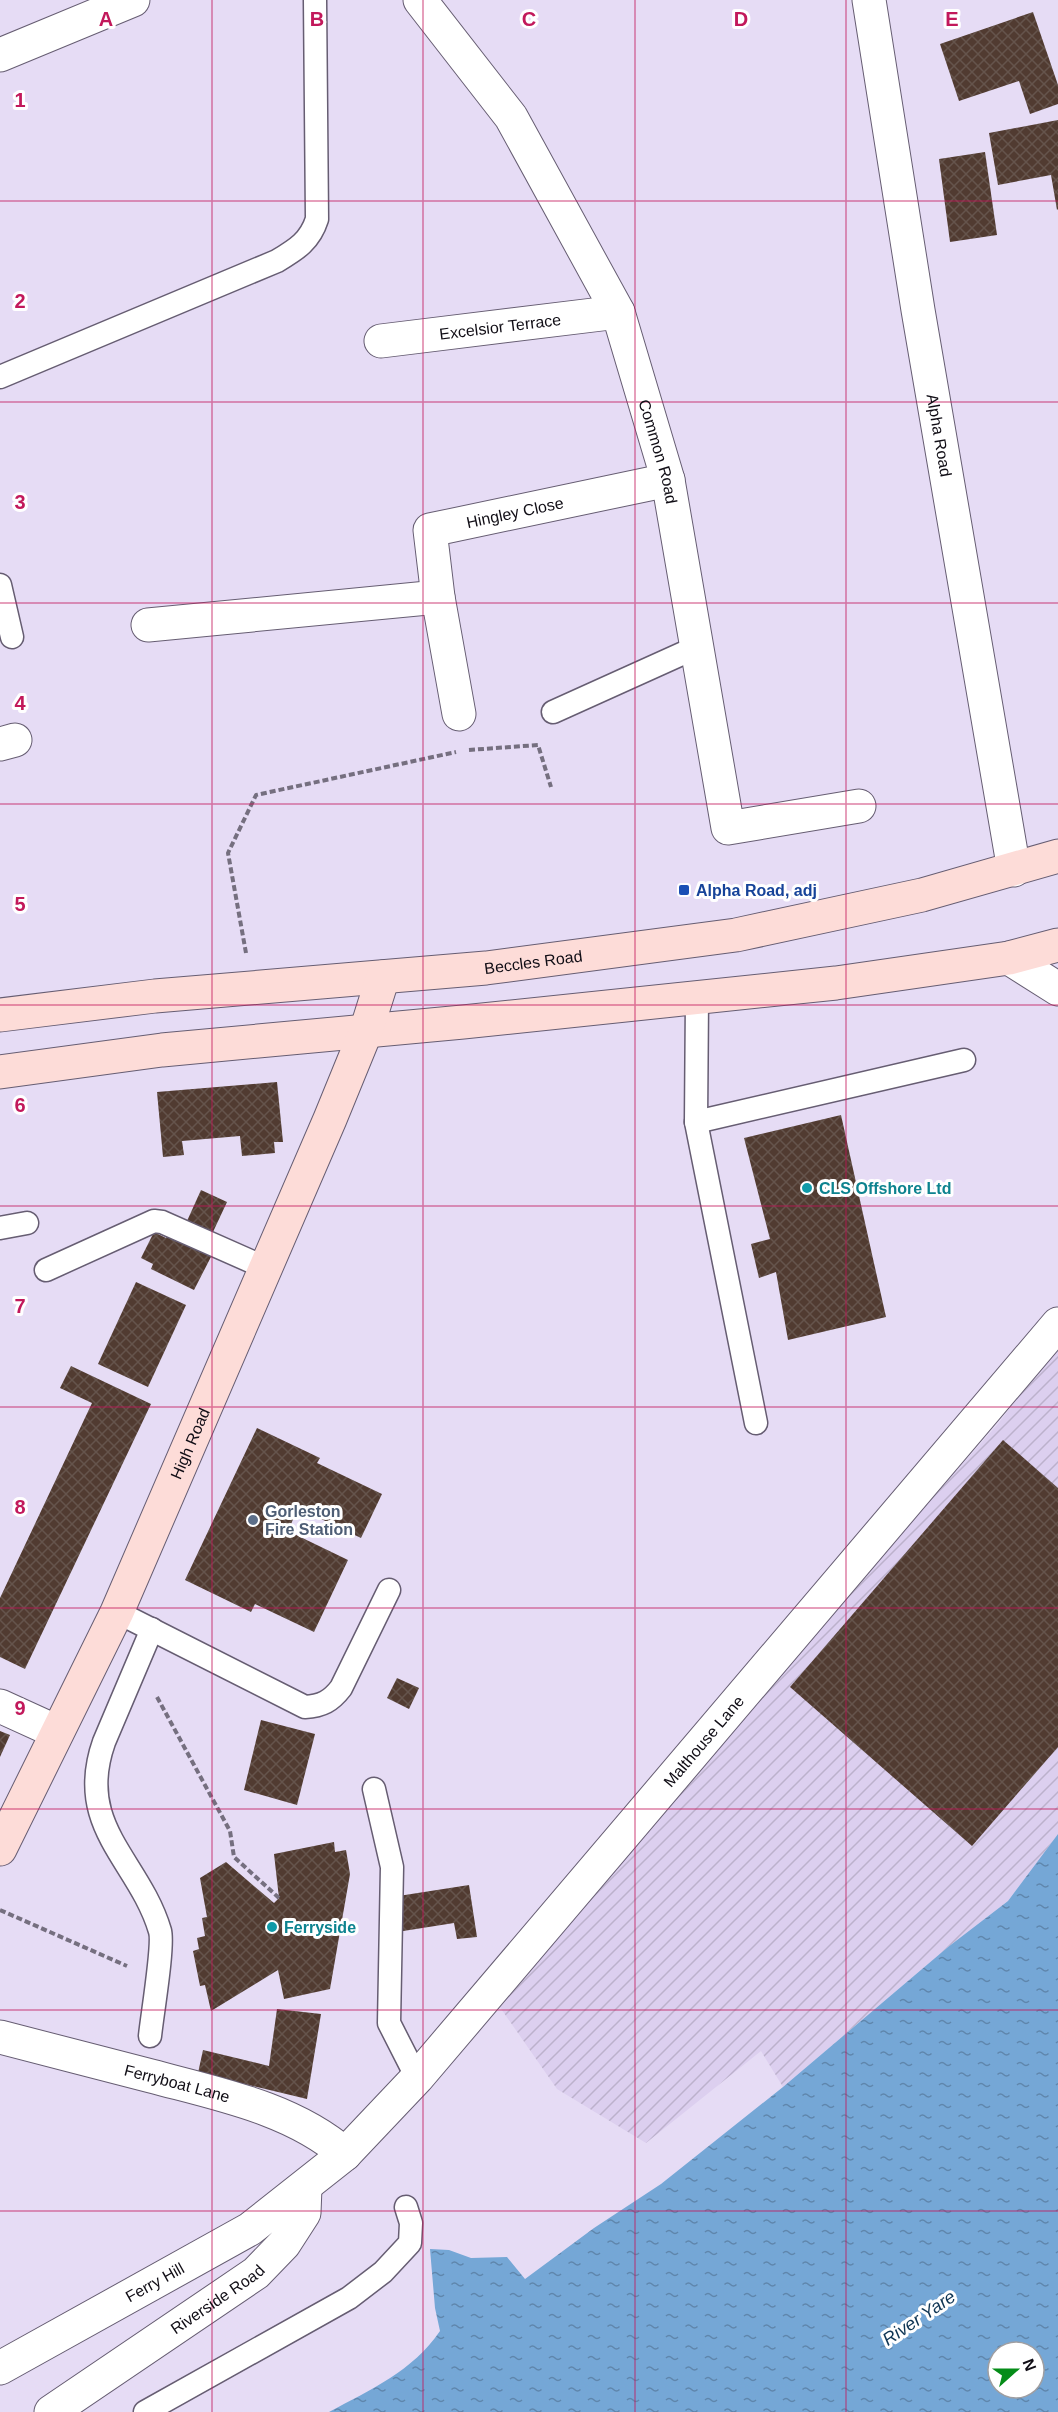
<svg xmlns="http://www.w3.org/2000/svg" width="1058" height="2412" font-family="Helvetica,sans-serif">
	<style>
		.industrial { fill: url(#industrial-furrows) }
		.water { fill: url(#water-ripples); fill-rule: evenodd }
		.building { fill: url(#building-cross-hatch) }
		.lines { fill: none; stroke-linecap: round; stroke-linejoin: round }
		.lane-casing { stroke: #665d72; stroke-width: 25 }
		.street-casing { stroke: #665d72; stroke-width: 35 }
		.secondary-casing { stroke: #665d72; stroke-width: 35 }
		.path { stroke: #756f7f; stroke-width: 4; stroke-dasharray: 6 3; stroke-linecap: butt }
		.lane { stroke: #fff; stroke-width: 22 }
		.street { stroke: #fff; stroke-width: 33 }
		.secondary { stroke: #fddcd8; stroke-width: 33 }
		.grid { fill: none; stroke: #c2185b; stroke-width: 1.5; stroke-opacity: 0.55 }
		.transit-dot { fill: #1a4fb4; stroke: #fff; stroke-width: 2 }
		.culture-dot { fill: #0f9aa8; stroke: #fff; stroke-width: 2 }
		.service-dot { fill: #5c6f8a; stroke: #fff; stroke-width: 2 }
		.labels { text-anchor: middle; stroke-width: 6; stroke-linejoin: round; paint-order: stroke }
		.street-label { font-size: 16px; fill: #100d15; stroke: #fff }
		.transit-label { font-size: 16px; font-weight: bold; fill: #164399; stroke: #fff; text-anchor: start }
		.culture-label { font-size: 16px; font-weight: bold; fill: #0d838f; stroke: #fff; text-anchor: start }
		.service-label { font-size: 16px; font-weight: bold; fill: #4e5e75; stroke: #fff; text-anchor: start }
		.water-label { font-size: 18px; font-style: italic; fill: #0e3554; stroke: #fff }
		.grid-label { font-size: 20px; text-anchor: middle; font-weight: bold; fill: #c2185b; stroke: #fff; stroke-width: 6; stroke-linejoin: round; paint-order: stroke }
	</style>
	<defs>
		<pattern id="industrial-furrows" width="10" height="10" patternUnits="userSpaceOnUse" patternTransform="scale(1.5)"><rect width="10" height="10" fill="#dccfef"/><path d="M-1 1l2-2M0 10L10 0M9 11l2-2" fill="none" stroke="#bcb1cc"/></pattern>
		<pattern id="water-ripples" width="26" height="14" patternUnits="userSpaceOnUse" patternTransform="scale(1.5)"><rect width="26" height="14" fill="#75a7d6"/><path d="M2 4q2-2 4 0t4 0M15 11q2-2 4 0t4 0" fill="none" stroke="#5f86ac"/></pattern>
		<pattern id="building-cross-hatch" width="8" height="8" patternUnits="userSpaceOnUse" patternTransform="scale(1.5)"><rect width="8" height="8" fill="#513b31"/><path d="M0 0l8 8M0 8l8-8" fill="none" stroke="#65544c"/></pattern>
	</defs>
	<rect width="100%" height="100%" fill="#e6dcf5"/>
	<polygon class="industrial" points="1058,1346 1058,1834 1008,1901 948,1947 783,2087 761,2051 646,2143 557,2089 497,2003 746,1709 997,1425"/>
	<path class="water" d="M 1058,1834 L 1058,2412 L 329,2412 C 370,2390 413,2371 440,2331 L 435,2308 L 430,2249 L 449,2250 L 471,2258 L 507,2257 L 525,2279 L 594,2228 L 661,2184 L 783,2087 L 948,1947 L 1008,1901 ZM 998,2352 L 1034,2352 L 1034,2388 L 998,2388 Z"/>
	<g class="building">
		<polygon points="1033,12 1058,85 1058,104 1030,114 1019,81 959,101 940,44"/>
		<polygon points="1058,120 1058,209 1057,210 1051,175 998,185 989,133"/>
		<polygon points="985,152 997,235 950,242 939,159"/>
		<polygon points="277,1082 283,1142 274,1142 275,1153 242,1156 240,1136 182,1141 184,1155 163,1157 157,1092"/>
		<polygon points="841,1115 886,1317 788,1340 776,1272 759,1278 751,1244 770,1239 744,1138"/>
		<polygon points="201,1190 227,1202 213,1232 187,1221"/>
		<polygon points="169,1231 213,1253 194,1290 151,1269 153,1264 141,1258 154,1232 166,1238"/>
		<polygon points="136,1282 186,1305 148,1387 98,1364"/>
		<polygon points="71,1366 151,1404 25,1669 0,1657 0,1598 92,1403 60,1388"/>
		<polygon points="257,1428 320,1458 317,1463 382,1494 361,1538 298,1508 288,1531 348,1560 314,1632 255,1604 251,1612 185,1580"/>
		<polygon points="1003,1440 1058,1488 1058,1747 972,1846 790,1687"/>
		<polygon points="397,1678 419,1688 409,1709 387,1698"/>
		<polygon points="261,1720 315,1734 297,1805 244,1790"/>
		<polygon points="0,1731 10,1735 0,1757"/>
		<polygon points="334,1842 335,1852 346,1850 350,1874 330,1989 284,1999 278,1970 211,2011 205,1985 200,1986 193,1951 199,1949 197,1938 205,1936 202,1918 207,1917 200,1878 226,1862 274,1903 279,1898 274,1854"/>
		<polygon points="469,1885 477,1937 457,1939 454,1923 397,1932 392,1897"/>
		<polygon points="277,2009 321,2014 307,2099 198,2073 203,2050 269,2066"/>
	</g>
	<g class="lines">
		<defs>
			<g id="lane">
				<path d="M 0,377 L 277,261 C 297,249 310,241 317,219 L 315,0"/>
				<polyline points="0,585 12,637"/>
				<polyline points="553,712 697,647"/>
				<polyline points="697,998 696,1122 756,1423"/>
				<polyline points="696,1122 964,1060"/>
				<polyline points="0,1228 27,1223"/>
				<polyline points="46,1270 154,1221 162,1222 266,1268"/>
				<path d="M 117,1612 L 305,1707 C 322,1706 331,1701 341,1688 L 389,1590"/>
				<polyline points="374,1789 392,1867 389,2023 417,2078"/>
				<path d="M 150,2036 C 152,2016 164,1945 160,1931 C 139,1860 74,1827 104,1742 L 152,1629"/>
				<polyline points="145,2412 349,2298 383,2272 410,2243 411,2223 406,2207"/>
			</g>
			<g id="street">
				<path id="s1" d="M 420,0 L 511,117 L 618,312 L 668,480 L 728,828 L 859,806"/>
				<path id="s2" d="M 869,0 L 918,310 L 1014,870"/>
				<polyline points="0,55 133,0"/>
				<path id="s3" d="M 381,341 L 618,312"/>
				<polyline points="148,625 438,597"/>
				<path id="s4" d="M 459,714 L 438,597 L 430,530 L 668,480"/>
				<polyline points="0,744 15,740"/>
				<polyline points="1009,958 1058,989"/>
				<polyline points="0,1706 57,1732"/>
				<path id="s5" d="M 0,2037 C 50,2050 101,2063 151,2076 C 218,2094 292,2108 345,2154"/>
				<path id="s6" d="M 0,2368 L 250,2229 L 345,2154 L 417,2078 L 1058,1324"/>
				<path id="s7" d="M 51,2412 L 256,2273 L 284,2244 L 304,2213 L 305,2187"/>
			</g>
			<g id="secondary">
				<path id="s8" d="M 0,1015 L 155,996 L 486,968 L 736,935 L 922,895 L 1058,856"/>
				<polyline points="0,1072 162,1050 463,1022 836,983 1009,958 1058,945"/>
				<path id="s9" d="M 0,1849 L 117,1612 L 330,1119 L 366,1031 L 383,977"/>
			</g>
		</defs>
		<use href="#lane" class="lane-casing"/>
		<use href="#street" class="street-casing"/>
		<use href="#secondary" class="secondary-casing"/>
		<g class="path">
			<polyline points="469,750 538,745 551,787"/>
			<polyline points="246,953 228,853 256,795 456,752"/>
			<polyline points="157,1697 230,1831 234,1857 279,1898"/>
			<polyline points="0,1910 127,1966"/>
		</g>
		<use href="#lane" class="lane"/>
		<use href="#street" class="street"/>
		<use href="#secondary" class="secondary"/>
	</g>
	<path class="grid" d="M 212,0 L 212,2412M 423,0 L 423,2412M 635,0 L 635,2412M 846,0 L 846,2412M 0,201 L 1058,201M 0,402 L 1058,402M 0,603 L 1058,603M 0,804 L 1058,804M 0,1005 L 1058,1005M 0,1206 L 1058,1206M 0,1407 L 1058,1407M 0,1608 L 1058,1608M 0,1809 L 1058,1809M 0,2010 L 1058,2010M 0,2211 L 1058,2211"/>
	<rect class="transit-dot" x="678" y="884" width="12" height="12" rx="3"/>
	<g class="culture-dot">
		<circle cx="807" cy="1188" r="6"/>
		<circle cx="272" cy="1927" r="6"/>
	</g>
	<circle class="service-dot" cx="253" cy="1520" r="6"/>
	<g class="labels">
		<g class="street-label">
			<text dy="6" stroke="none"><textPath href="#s3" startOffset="120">Excelsior Terrace</textPath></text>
			<text dy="6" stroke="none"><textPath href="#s2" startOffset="441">Alpha Road</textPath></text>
			<text dy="6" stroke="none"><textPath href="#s1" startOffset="516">Common Road</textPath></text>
			<text dy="6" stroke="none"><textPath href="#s4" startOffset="273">Hingley Close</textPath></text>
			<text dy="6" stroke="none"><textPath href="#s8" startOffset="536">Beccles Road</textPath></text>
			<text dy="6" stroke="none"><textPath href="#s9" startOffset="448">High Road</textPath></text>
			<text dy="6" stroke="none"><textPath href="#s6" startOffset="954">Malthouse Lane</textPath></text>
			<text dy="6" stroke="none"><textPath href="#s5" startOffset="183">Ferryboat Lane</textPath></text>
			<text dy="6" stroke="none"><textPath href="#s6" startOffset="177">Ferry Hill</textPath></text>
			<text dy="6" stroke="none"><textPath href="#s7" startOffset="201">Riverside Road</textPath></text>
		</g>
		<g class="transit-label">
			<text x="696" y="896">Alpha Road, adj</text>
		</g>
		<g class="culture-label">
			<text x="819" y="1194">CLS Offshore Ltd</text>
			<text x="284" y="1933">Ferryside</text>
		</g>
		<g class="service-label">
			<text x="265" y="1517">Gorleston<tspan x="265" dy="18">Fire Station</tspan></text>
		</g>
		<g class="water-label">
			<text transform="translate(919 2318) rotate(-34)" y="6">River Yare</text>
		</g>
	</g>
	<g class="grid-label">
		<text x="106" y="26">A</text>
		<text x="317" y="26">B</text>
		<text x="529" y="26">C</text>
		<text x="741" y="26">D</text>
		<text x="952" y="26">E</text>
		<text x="20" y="107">1</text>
		<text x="20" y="308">2</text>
		<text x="20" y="509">3</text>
		<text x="20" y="710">4</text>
		<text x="20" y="911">5</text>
		<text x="20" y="1112">6</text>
		<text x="20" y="1313">7</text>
		<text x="20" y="1514">8</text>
		<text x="20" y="1715">9</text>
	</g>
	<g transform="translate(1016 2370) rotate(69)"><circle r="28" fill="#ffffff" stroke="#9f9ea1" stroke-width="1.5"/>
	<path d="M0-4.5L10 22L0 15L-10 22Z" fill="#058c18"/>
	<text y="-9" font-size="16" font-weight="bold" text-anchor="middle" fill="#100d15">N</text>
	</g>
</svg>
